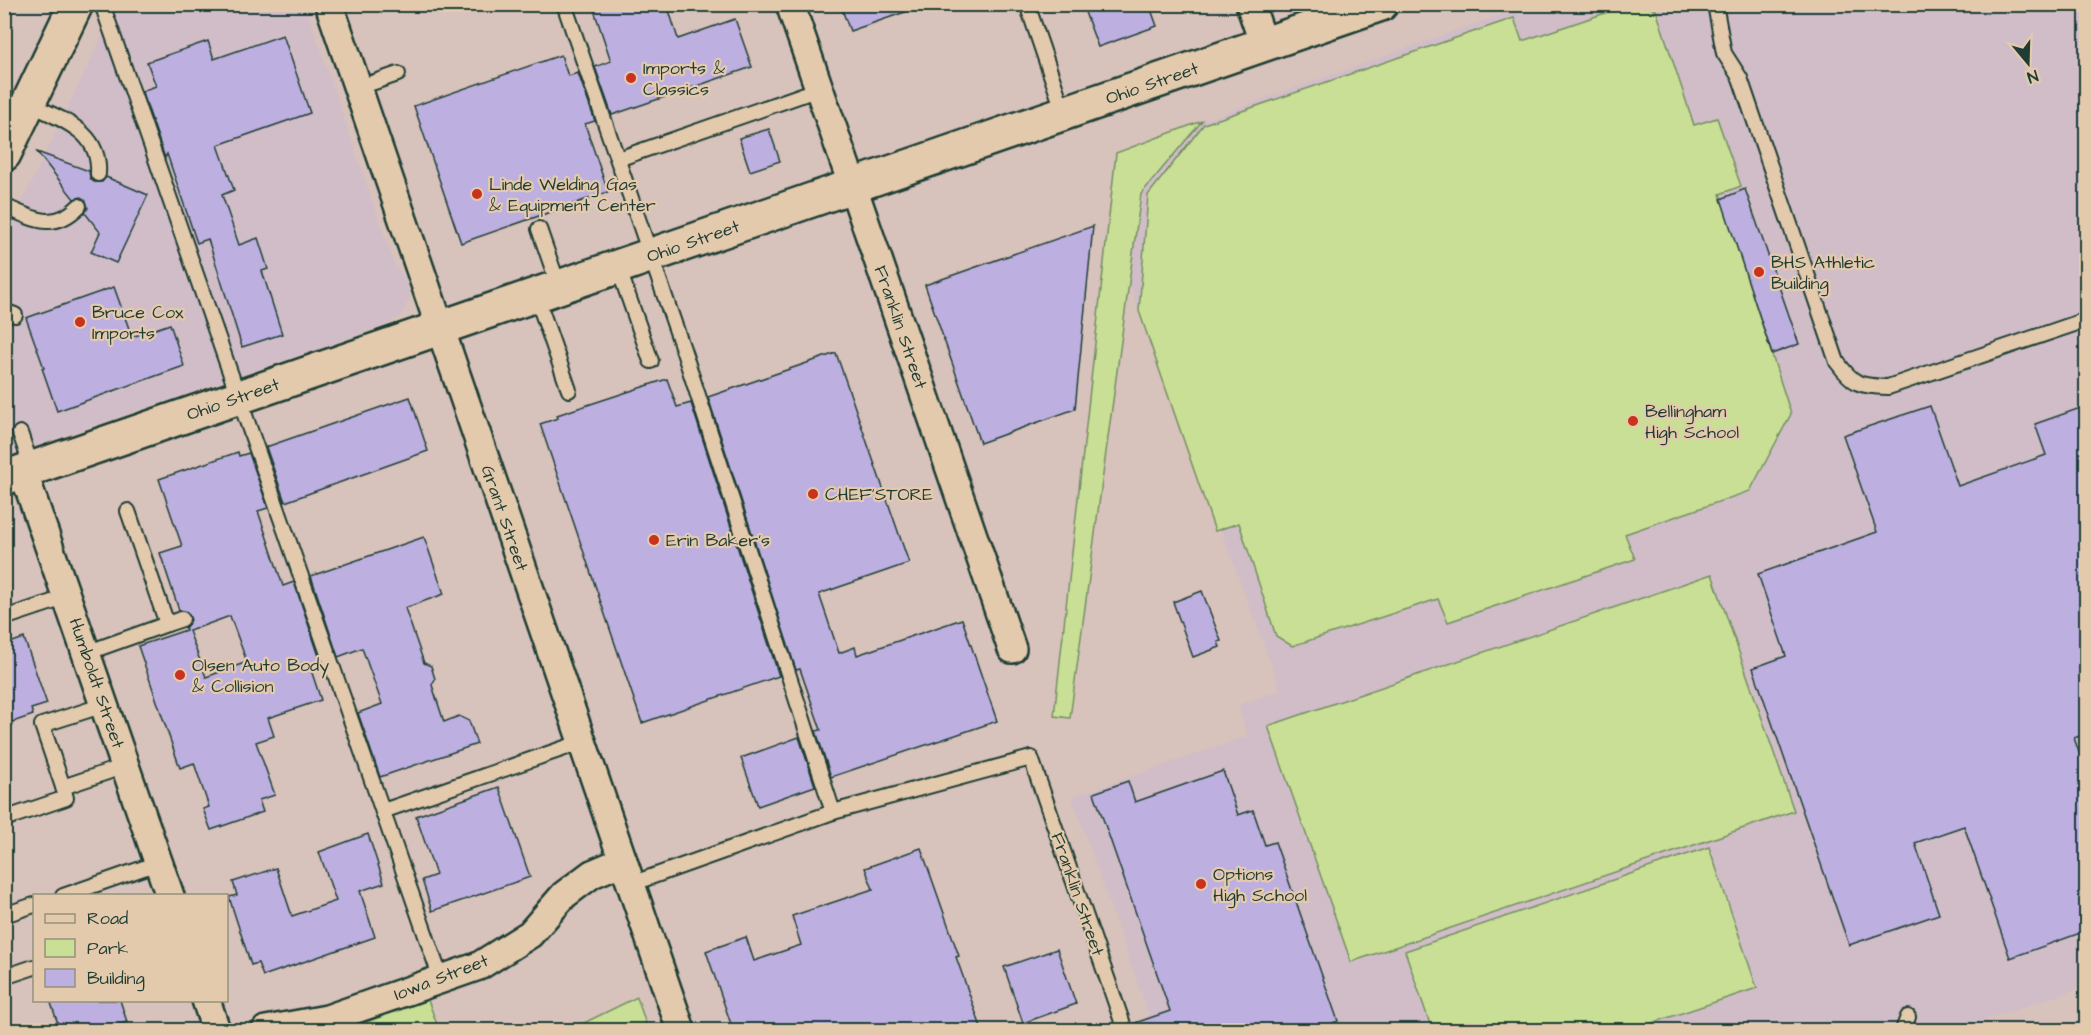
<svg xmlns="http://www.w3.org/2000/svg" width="2091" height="1035" font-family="'Architects Daughter',sans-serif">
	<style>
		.built { fill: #d0bdc7 }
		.green { fill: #c8df95; stroke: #748e64; stroke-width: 1.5 }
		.building { fill: #bdb0e1; stroke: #1f3d34; stroke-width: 1.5; fill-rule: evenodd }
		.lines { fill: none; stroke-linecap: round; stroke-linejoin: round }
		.lane-casing { stroke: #1f3d34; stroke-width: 18 }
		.street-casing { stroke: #1f3d34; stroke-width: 32 }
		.secondary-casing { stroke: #1f3d34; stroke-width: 38 }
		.lane { stroke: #e4caac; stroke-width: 14 }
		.street { stroke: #e4caac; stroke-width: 27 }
		.secondary { stroke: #e4caac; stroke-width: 33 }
		.poi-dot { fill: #c8321e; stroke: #e4caac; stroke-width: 2 }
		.labels { text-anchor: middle; stroke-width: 4.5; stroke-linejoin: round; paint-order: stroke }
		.poi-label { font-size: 18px; fill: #1f3d34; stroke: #e4caac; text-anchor: start }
		.street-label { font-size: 18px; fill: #1f3d34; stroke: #e4caac }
	</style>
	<rect width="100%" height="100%" fill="#d8c2bc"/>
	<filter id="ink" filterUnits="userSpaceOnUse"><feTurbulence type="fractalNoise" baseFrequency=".0167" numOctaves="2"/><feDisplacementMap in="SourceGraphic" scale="12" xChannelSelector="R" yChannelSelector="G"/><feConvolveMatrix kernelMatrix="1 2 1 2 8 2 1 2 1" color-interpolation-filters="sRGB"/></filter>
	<g filter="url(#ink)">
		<g class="built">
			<polygon points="117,5 305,5 395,267 406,279 410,297 401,316 382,327 5,456 4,240"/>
			<polygon points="1528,5 2086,5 2086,986 1957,1030 1154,1030 1072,797 1248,736 1238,705 1281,690 1129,284 1141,194 1202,121"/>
		</g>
		<g class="green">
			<polygon points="1629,5 1642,5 1656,10 1694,125 1717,118 1741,186 1720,194 1791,414 1750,491 1625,534 1635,559 1448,622 1438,599 1292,646 1276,636 1239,523 1215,531 1139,311 1148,195 1204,124 1514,18 1522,41"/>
			<polygon points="1202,121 1141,194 1070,718 1054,716 1116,153"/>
			<polygon points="1712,574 1794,811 1351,962 1268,726"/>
			<polygon points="1709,847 1757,988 1631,1030 1432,1030 1405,951"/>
			<polygon points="637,997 648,1030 555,1030 584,1023"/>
			<polygon points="428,1000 439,1030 342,1030 344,1030"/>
		</g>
		<g class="building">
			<polygon points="592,4 667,4 678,39 735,19 752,67 612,115 595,67 611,61"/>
			<polygon points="840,4 916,4 917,8 850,31"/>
			<polygon points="1082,4 1149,4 1157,26 1098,47"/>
			<polygon points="283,35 310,113 218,145 234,190 222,195 239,245 258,238 268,269 262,271 282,334 242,347 208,239 197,243 167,154 165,158 142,91 156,86 147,62 208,41 214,59"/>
			<polygon points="561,55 568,76 578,73 595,121 585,124 608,192 461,243 414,106"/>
			<polygon points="769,129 780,161 750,171 739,138"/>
			<polygon points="37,152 89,171 90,178 94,182 102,182 106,177 148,195 116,263 91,252 100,232 85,213 88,208 86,201 81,197 74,199"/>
			<polygon points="1745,189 1799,344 1772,354 1721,199"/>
			<polygon points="1093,226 1075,409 980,443 925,285"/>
			<polygon points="114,287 132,337 170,324 184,366 57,411 42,368 44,368 26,318"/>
			<polygon points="836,353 909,563 819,594 839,653 855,647 857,655 962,619 997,721 831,777 816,731 821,730 800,669 796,670 708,397"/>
			<polygon points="667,379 677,407 691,403 779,676 642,723 540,424 558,418 557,415"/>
			<polygon points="410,397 428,451 285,502 266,447"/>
			<polygon points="1930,406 1958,486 2046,455 2035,424 2086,406 2086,734 2074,738 2086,772 2086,931 2010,958 1964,826 1915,843 1939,914 1849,945 1753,668 1786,656 1758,574 1877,532 1843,435"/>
			<path d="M 238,452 L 239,456 L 249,453 L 268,508 L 258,511 L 283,586 L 294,582 L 321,662 L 310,667 L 321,700 L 268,718 L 274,736 L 256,742 L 275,795 L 259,800 L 263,812 L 211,830 L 203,809 L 209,807 L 194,763 L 180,768 L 138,646 L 186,630 L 185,628 L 191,620 L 187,612 L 179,610 L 160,553 L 182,546 L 159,479 ZM 230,616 L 247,662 L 206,677 L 189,631 Z"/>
			<polygon points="424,537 444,594 405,608 424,663 431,666 435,679 432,685 444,722 459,716 469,721 477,744 380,777 358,713 382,704 362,648 338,657 311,576"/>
			<polygon points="1202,591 1221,641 1218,642 1220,647 1193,657 1173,602"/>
			<polygon points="24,638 47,704 31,709 33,715 4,725 4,645"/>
			<polygon points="799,737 815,786 758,806 741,758"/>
			<polygon points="1223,771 1238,815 1253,810 1265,845 1275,842 1338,1021 1328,1025 1330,1030 1134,1030 1132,1024 1170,1011 1094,793 1128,781 1135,802"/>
			<polygon points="499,787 530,877 432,911 422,880 436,875 416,816"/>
			<polygon points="368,834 384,883 360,891 375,937 263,976 258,963 251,965 229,897 237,895 233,882 276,868 292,916 336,901 319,852"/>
			<polygon points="921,848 959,956 956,957 982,1030 733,1030 706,951 746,937 754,961 801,945 792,916 873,889 865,868"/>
			<polygon points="1057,949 1076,1004 1023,1023 1004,967"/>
			<polygon points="50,1000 120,1000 127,1022 102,1030 60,1030"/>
		</g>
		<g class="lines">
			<defs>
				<g id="lane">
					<polyline points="102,4 441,979"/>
					<polyline points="564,4 683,349 833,812"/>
					<polyline points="1027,4 1064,113"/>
					<path d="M 1715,4 L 1724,53 L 1740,78 L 1837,362 C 1854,385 1859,386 1888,387 L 2086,320"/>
					<polyline points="357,88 398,74"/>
					<path d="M 28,103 C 61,120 101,130 98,174"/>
					<polyline points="618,159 819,89"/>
					<path d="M 4,206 C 33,219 54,232 79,206"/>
					<polyline points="539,229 559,287"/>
					<polyline points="618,267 651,361"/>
					<polyline points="536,295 569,390"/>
					<polyline points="4,311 15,315"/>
					<polyline points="20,433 32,468"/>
					<polyline points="4,618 67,597"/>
					<polyline points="167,624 182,619"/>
					<polyline points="86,653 167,624 128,511"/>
					<polyline points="104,705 42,725 63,787 125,766"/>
					<polyline points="383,811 582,742"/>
					<polyline points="4,819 66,798 63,787"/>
					<polyline points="631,884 833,812 1031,758 1125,1030"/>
					<polyline points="63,896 158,863"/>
					<polyline points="4,915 34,905"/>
					<polyline points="4,977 34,967"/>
					<polyline points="1903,1030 1908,1017"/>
				</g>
				<g id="street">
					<polyline points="329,4 681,1030"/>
					<polyline points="790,4 1012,649"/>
					<polyline points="1250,4 1264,45"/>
					<polyline points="23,471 170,896"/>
					<polyline points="206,1000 216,1030"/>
					<polyline points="266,1030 327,1019 479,966 530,934 564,895 592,874 623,861"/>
				</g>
				<g id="secondary">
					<polyline points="4,154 76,4"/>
					<polyline points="4,478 1381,4"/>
				</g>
			</defs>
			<use href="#lane" class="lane-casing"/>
			<use href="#street" class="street-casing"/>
			<use href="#secondary" class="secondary-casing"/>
			<use href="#lane" class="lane"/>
			<use href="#street" class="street"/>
			<use href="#secondary" class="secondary"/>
		</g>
	</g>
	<g class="poi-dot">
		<circle cx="631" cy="78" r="6"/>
		<circle cx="477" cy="194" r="6"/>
		<circle cx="1759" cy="272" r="6"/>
		<circle cx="80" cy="322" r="6"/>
		<circle cx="1633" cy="421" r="6"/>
		<circle cx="813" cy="494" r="6"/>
		<circle cx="654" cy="540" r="6"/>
		<circle cx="180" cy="675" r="6"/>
		<circle cx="1201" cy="884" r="6"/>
	</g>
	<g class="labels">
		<g class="poi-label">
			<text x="643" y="74">Imports &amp;<tspan x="643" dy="21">Classics</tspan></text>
			<text x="489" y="190">Linde Welding Gas<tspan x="489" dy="21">&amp; Equipment Center</tspan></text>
			<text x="1771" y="268">BHS Athletic<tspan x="1771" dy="21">Building</tspan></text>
			<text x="92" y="318">Bruce Cox<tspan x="92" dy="21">Imports</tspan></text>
			<text x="1645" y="417">Bellingham<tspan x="1645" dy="21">High School</tspan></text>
			<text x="825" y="500">CHEF'STORE</text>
			<text x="666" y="546">Erin Baker's</text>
			<text x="192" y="671">Olsen Auto Body<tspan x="192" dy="21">&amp; Collision</tspan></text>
			<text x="1213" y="880">Options<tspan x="1213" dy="21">High School</tspan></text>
		</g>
		<g class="street-label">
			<text transform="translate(1152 83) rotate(-19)" y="6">Ohio Street</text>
			<text transform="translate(693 241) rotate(-19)" y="6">Ohio Street</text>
			<text transform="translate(901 327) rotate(71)" y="6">Franklin Street</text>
			<text transform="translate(233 399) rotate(-19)" y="6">Ohio Street</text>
			<text transform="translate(505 518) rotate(71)" y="6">Grant Street</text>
			<text transform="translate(97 683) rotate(71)" y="6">Humboldt Street</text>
			<text transform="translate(1078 894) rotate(71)" y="6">Franklin Street</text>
			<text transform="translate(441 977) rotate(-21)" y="6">Iowa Street</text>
		</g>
	</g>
	<rect width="2091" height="1035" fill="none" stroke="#e4caac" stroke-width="24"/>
	<rect x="12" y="12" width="2067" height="1011" fill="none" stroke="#1f3d34" stroke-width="2" filter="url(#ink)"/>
	<rect x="33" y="894" width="195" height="108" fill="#e4caac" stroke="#95927c" stroke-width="1.5"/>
	<rect x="45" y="914" width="30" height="9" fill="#e4caac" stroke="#95927c" stroke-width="1.5"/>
	<text x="87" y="924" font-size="18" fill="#1f3d34">Road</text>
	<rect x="45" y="939" width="30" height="18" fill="#c8df95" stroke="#95927c" stroke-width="1.5"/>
	<text x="87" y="954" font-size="18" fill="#1f3d34">Park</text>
	<rect x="45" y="969" width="30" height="18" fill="#bdb0e1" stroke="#95927c" stroke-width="1.5"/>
	<text x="87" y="984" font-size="18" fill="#1f3d34">Building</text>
	<g transform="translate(2028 63) rotate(161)" stroke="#e4caac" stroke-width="4.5" paint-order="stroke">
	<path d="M0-4.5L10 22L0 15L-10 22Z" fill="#1f3d34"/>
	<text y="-9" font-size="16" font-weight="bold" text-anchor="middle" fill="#1f3d34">N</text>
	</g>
</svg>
